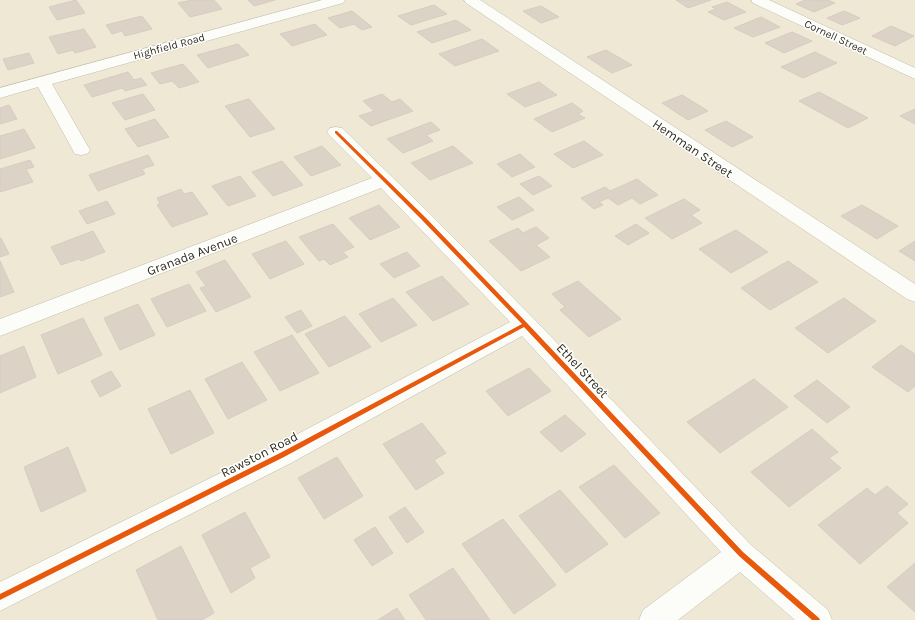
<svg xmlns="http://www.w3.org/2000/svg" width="915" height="620" font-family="Karla,sans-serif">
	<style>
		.building { fill: #dcd2c6; stroke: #d7ccc2 }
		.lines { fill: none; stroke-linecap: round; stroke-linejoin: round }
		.minor-casing { stroke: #c1bdad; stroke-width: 1 }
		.minor { fill: #fcfcf9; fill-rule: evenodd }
		.cycleway-casing { stroke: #fff; stroke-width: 3 }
		.cycleway { fill: #e8590c; fill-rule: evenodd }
		.labels { text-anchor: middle; stroke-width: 3; stroke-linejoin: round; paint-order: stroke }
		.far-street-label { font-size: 11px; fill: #312d1f; stroke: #fff }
		.street-label { font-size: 13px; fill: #312d1f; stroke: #fff }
	</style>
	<rect width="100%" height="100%" fill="#eee8d4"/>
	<g class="building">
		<polygon points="76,0 85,13 57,20 49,7"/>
		<polygon points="192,0 214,0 222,9 190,17 178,3"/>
		<polygon points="248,0 275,0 254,6"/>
		<polygon points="676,0 711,0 688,8"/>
		<polygon points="805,0 828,0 835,3 814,12 796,4"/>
		<polygon points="727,2 746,12 724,20 708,12 716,9 712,7"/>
		<polygon points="434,5 447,14 411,25 398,16"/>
		<polygon points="541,6 559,17 541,23 523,11"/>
		<polygon points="352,11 372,27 362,30 354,24 340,28 328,18"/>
		<polygon points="844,11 860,18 842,25 827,18"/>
		<polygon points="142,16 152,29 125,36 122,31 112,34 106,25"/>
		<polygon points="761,17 780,27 753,37 734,28"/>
		<polygon points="456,20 471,30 432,43 417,32"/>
		<polygon points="315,24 327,35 292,46 280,34"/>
		<polygon points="891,26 914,36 895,46 872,36"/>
		<polygon points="84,29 96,47 75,53 73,50 58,54 49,37"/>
		<polygon points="792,32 812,41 784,53 765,43"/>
		<polygon points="482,39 499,51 455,66 439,54"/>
		<polygon points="238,44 249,55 208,68 197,55"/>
		<polygon points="606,50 632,65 612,73 587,57"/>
		<polygon points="815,52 837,63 803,78 781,67"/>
		<polygon points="29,53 34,63 8,70 3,59"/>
		<polygon points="183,64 199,82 179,88 172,81 160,84 151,73"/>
		<polygon points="128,72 134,80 141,78 147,85 125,91 122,88 92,97 84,85"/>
		<polygon points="539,82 557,95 525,107 507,94"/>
		<polygon points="819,92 868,118 848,128 799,101"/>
		<polygon points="143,94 155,110 125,120 112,103"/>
		<polygon points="382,94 392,102 400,99 413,111 371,126 359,116 374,111 363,101"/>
		<polygon points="682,95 708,111 688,120 662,103"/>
		<polygon points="249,99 275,129 250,137 225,106"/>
		<polygon points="572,103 583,111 578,114 585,118 552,132 534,119"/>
		<polygon points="9,105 17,119 0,124 0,108"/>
		<polygon points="915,109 915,124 900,116"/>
		<polygon points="155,119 169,137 138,147 125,129"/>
		<polygon points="726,121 753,137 732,147 705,130"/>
		<polygon points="431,122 440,130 426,135 433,141 403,153 387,139"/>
		<polygon points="24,129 35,148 0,159 0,136"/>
		<polygon points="584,141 603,155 573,168 554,154"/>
		<polygon points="322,146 341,165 311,176 294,157"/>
		<polygon points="453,146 473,163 430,180 411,163"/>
		<polygon points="520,154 535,167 512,177 497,164"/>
		<polygon points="148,155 154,165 142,169 145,174 98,191 89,175"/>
		<polygon points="30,160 34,167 26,169 33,182 0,192 0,169"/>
		<polygon points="282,161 303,185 273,196 252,172"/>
		<polygon points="240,176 256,196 228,206 212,186"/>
		<polygon points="539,176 552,186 533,195 520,184"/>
		<polygon points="637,179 658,195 640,204 632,198 618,205 608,198 599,202 603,205 594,209 581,198 605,187 610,191"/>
		<polygon points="181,189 184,194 192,192 208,214 172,227 157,205 160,204 157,198"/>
		<polygon points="519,197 534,210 512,220 497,207"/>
		<polygon points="684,199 700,210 691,215 702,223 672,239 645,218"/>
		<polygon points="107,201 115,214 87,224 79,211"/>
		<polygon points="379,205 400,227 370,240 349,218"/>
		<polygon points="862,205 898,226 877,239 841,216"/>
		<polygon points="333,224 354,247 343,252 348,257 330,265 324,259 319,261 299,237"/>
		<polygon points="636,224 649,233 628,245 615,236"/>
		<polygon points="536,227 549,238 536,245 550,257 521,271 489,241 518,228 523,233"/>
		<polygon points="736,230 768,252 731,273 699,249"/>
		<polygon points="93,231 105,252 81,261 79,259 61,265 51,247"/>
		<polygon points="0,238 1,238 9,254 0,257"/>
		<polygon points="286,241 304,264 270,279 252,254"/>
		<polygon points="915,241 915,261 899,251"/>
		<polygon points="407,252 420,266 394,278 380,264"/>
		<polygon points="225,260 251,297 216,312 200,288 206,286 196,272"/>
		<polygon points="0,261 14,292 0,297"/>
		<polygon points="788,261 818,282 770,310 741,288"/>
		<polygon points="442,276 469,304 433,321 406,292"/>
		<polygon points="578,281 621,319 589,337 560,310 565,307 552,294"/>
		<polygon points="189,284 206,311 167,327 151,299"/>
		<polygon points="393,298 417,325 381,342 359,314"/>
		<polygon points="844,298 876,321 828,353 795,328"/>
		<polygon points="138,304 155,335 120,350 104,318"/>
		<polygon points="301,310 312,326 297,333 285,317"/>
		<polygon points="345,316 371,347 329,367 305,334"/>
		<polygon points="83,318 102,355 58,374 41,335"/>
		<polygon points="292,335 319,373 280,391 254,352"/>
		<polygon points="901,345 915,354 915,386 908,392 872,367"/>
		<polygon points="24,346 36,377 0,393 0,356"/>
		<polygon points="242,362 267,400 228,419 205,379"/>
		<polygon points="529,368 551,391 508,416 486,391"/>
		<polygon points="111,371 121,386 100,397 91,381"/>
		<polygon points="754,379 788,407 720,453 687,422"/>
		<polygon points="817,380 850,407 827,423 794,396"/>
		<polygon points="190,390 214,433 171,454 148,409"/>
		<polygon points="565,415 586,434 561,452 540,432"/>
		<polygon points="422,423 446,453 434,460 444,473 416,490 383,444"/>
		<polygon points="812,429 838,452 829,458 841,468 789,507 751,472"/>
		<polygon points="68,447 86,491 41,512 24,467"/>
		<polygon points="337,457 363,496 324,519 298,478"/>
		<polygon points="614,465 660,513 625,538 579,487"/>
		<polygon points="887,486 908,504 897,513 908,523 860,564 818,525 867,488 875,495"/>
		<polygon points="560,490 608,544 566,573 519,516"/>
		<polygon points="405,507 424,532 407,543 389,517"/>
		<polygon points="245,512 270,557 250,568 255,578 231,593 202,535"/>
		<polygon points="503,519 556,585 514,614 462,544"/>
		<polygon points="375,527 393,553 372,566 354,540"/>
		<polygon points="181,546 214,613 202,620 158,620 136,570"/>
		<polygon points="915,563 915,612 887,587"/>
		<polygon points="453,568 490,620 426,620 409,595"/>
		<polygon points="397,608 405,620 378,620"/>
	</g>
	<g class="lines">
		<defs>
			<g id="minor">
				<polygon points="322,0 345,0 343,3 52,84 90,150 87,154 81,155 75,154 38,87 0,98 0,88"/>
				<polygon points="464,0 480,0 915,284 915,302 907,299 466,3"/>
				<polygon points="751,0 769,0 915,68 915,79 753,3"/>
				<polygon points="336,127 342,128 430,214 533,318 751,545 828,610 832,620 795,620 740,572 678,620 639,620 643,610 721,552 522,336 291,463 0,611 0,582 273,447 510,322 381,188 0,336 0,319 372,178 330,136 327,132 330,128"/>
			</g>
		</defs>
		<use href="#minor" class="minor-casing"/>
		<use href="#minor" class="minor"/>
		<defs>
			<polygon id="cycleway" points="335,131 337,131 425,217 527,323 743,552 819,618 820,620 812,620 739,556 524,327 284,457 0,600 0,594 280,453 522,324 421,219 335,133"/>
		</defs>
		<use href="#cycleway" class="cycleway-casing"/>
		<use href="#cycleway" class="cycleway"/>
	</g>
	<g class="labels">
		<g class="far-street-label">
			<text transform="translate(836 37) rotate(25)" y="4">Cornell Street</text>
			<text transform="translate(169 46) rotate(-15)" y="4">Highfield Road</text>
		</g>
		<g class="street-label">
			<text transform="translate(693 148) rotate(34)" y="5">Hemman Street</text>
			<text transform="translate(192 254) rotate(-21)" y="5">Granada Avenue</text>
			<text transform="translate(583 370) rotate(47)" y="5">Ethel Street</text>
			<text transform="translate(259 454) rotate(-27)" y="5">Rawston Road</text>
		</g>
	</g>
</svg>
